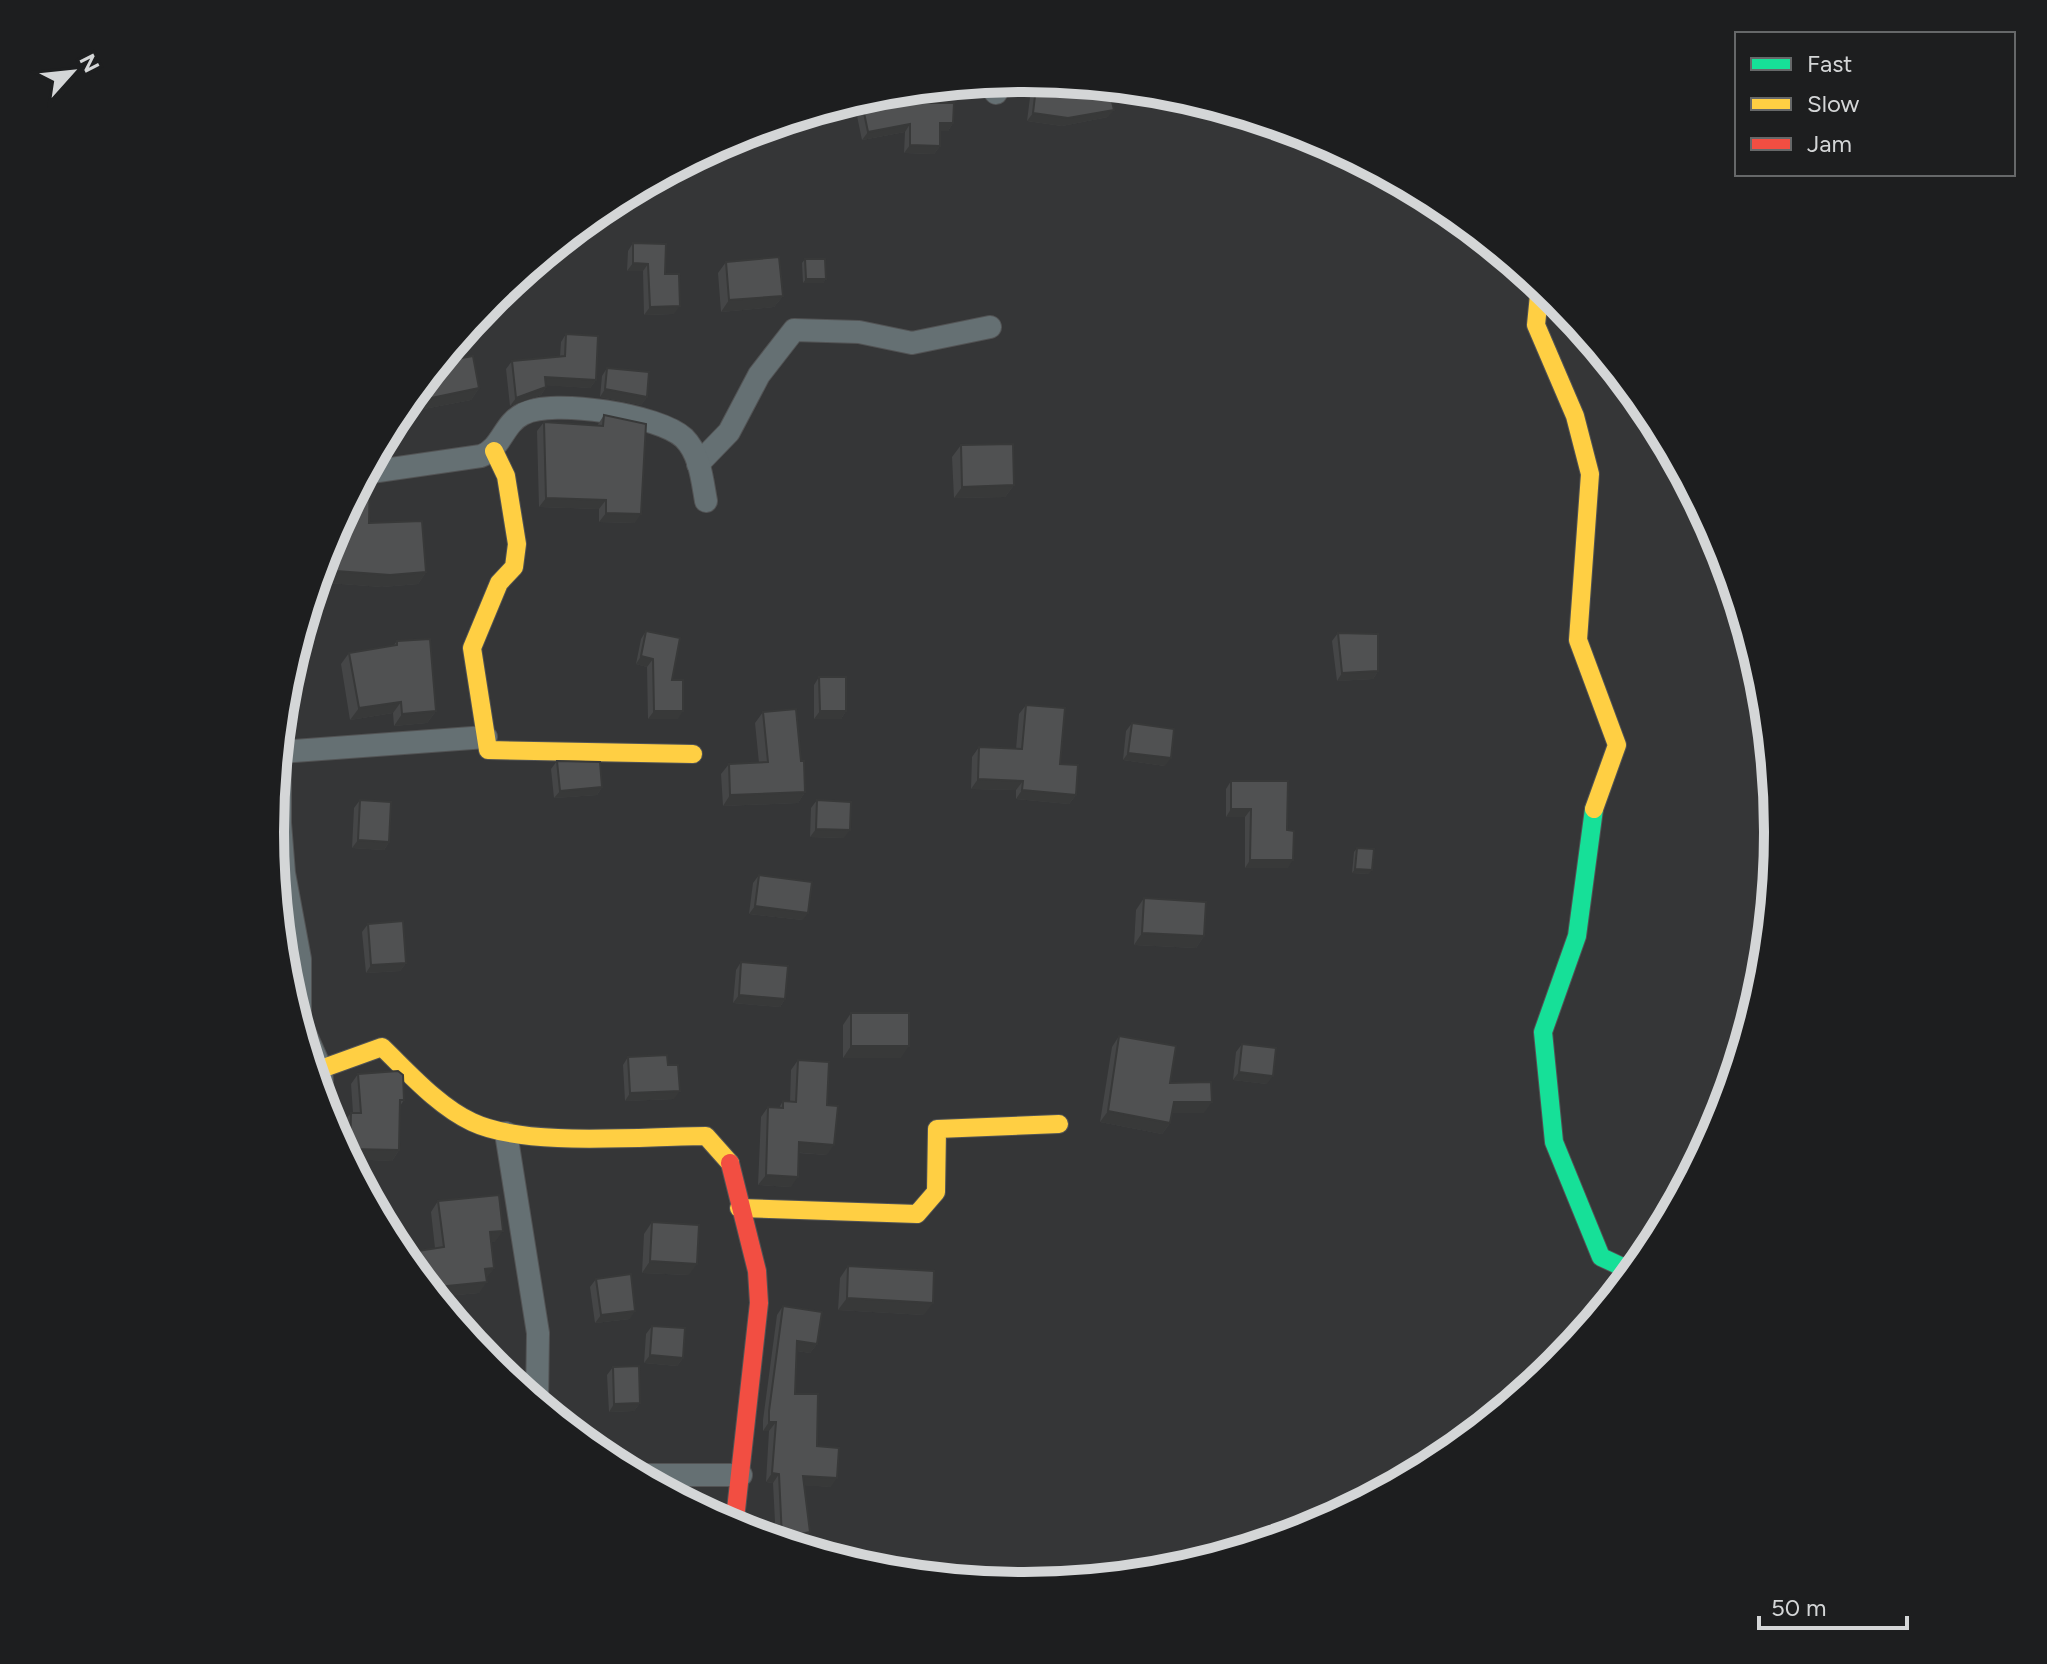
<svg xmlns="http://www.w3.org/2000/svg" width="2047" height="1664" font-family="Figtree,sans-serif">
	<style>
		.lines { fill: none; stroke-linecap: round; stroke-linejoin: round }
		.street-casing { stroke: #525354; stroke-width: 24 }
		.fast-casing { stroke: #525354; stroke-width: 20 }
		.slow-casing { stroke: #525354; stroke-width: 20 }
		.jam-casing { stroke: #525354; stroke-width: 20 }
		.street { stroke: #657073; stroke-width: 22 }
		.fast { stroke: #16e098; stroke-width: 18 }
		.slow { stroke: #ffcf43; stroke-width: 18 }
		.jam { stroke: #f24e42; stroke-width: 18 }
		.wall { fill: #454647 }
		.shaded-wall { fill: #383939 }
		.building { fill: #505152; stroke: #383939; stroke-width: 2 }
		.rim { fill: none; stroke: #d4d6d7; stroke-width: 10 }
	</style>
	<rect width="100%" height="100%" fill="#353637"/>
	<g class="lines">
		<defs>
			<g id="street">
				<polyline points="986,82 996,93"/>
				<polyline points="698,464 729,432 759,375 794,330 859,332 912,343 990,327"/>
				<path d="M 364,473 L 481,456 C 502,448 503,424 523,414 C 552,398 660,415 684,438 C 700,454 702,479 706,501"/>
				<polyline points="280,726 280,823 284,873 300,959 300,1022 321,1069 324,1111"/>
				<polyline points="280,752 486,737"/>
				<polyline points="506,1133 538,1333 537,1404"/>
				<polyline points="634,1475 741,1475"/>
			</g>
			<polyline id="fast" points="1594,809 1577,936 1543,1032 1554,1142 1601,1257 1633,1272"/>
			<g id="slow">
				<polyline points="1540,285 1536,325 1575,416 1590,474 1578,640 1617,745 1594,809"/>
				<polyline points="494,451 506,476 517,544 514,567 499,583 472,648 488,750 693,754"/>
				<path d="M 321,1069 L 382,1047 C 409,1073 438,1106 472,1122 C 527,1148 644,1136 706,1136 L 730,1163"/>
				<polyline points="739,1208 917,1214 936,1192 937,1129 1059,1124"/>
			</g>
			<polyline id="jam" points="730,1163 757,1271 759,1303 734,1528"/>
		</defs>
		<use href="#street" class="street-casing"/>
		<use href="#fast" class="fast-casing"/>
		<use href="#slow" class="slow-casing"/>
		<use href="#jam" class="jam-casing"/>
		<use href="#street" class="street"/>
		<use href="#fast" class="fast"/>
		<use href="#slow" class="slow"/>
		<use href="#jam" class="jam"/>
	</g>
	<g class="wall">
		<polygon points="1034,79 1122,88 1117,99 1112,100 1108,117 1062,126 1027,121 1032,82"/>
		<polygon points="918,88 918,103 953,123 948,131 940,131 940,146 934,154 904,153 905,132 862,140 857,116 863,108 889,103 889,91"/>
		<polygon points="817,111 812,123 781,130 779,122"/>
		<polygon points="633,243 665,274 674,314 644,315 643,271 627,271 628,251"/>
		<polygon points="805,259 826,279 823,283 803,283 802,263"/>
		<polygon points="726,262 783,296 774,307 721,312 718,273"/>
		<polygon points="566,334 596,380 590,388 546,385 546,387 541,395 510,406 506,369 512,361 560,356 561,342"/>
		<polygon points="438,362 479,388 471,400 408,412 406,401"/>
		<polygon points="607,368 647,397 641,405 600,397 602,376"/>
		<polygon points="604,415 635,523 599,522 599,509 539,507 537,431 544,422 597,426"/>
		<polygon points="961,445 1014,485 1005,497 954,498 952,457"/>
		<polygon points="362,477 369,523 426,572 418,584 382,587 328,583 330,538"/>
		<polygon points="646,631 672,680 678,719 648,719 647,667 636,664 641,639"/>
		<polygon points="1338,633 1378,671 1373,679 1337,681 1332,641"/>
		<polygon points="397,641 436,711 427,723 394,726 393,713 350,720 341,664 349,653 394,645"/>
		<polygon points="819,677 846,711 841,719 814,719 814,685"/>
		<polygon points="1026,705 1060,764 1076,795 1069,804 1016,799 1016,790 971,789 972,757 979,747 1016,749 1019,714"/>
		<polygon points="763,712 801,761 805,792 798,803 723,806 721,774 729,764 759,763 755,723"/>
		<polygon points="1132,723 1165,766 1123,760 1126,731"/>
		<polygon points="557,761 602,787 597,795 554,798 551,769"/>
		<polygon points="1231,781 1288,868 1245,868 1245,817 1226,817 1226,789"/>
		<polygon points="360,800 389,842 384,850 352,848 354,808"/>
		<polygon points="817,800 844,838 810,837 811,808"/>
		<polygon points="1357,848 1369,874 1352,873 1354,852"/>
		<polygon points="759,875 803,920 749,914 753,883"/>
		<polygon points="1144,898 1204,936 1196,948 1134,945 1136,910"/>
		<polygon points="368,924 406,963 400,971 366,973 362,932"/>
		<polygon points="741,962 785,999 780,1007 733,1003 736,970"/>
		<polygon points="851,1013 901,1058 843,1058 843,1025"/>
		<polygon points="1119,1036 1170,1083 1204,1113 1172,1113 1170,1123 1162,1134 1100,1122 1112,1047"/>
		<polygon points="1242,1044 1267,1084 1233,1080 1236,1052"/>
		<polygon points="628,1057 668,1065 674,1099 625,1101 623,1065"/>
		<polygon points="798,1060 827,1105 827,1155 799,1153 791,1187 758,1185 761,1117 768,1107 779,1108 783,1101 790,1102 791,1070"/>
		<polygon points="358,1074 404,1100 400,1106 399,1150 392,1161 348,1159 343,1151 343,1123 351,1113 353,1113 351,1084"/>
		<polygon points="438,1201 495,1242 491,1242 494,1268 486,1278 479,1293 435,1297 399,1254 435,1248 431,1212"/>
		<polygon points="652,1222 689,1275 642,1273 644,1234"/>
		<polygon points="848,1266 924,1315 838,1310 840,1278"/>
		<polygon points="596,1279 630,1319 595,1323 590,1287"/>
		<polygon points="783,1306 817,1344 810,1353 797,1351 795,1394 817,1446 831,1487 804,1485 810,1532 803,1541 787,1544 776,1541 773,1483 766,1482 769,1431 763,1431 763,1420 777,1315"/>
		<polygon points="652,1326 683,1358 677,1366 644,1363 646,1334"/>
		<polygon points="613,1367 640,1403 634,1411 609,1412 607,1375"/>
	</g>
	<g class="shaded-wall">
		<polygon points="1123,91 1117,99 1105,101 1110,93"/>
		<polygon points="1114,110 1108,117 1062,126 1027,121 1033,113"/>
		<polygon points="818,115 812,123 781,130 786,122"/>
		<polygon points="940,123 953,123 948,131 935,131"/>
		<polygon points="910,124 905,132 862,140 868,132"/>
		<polygon points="910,145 940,146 934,154 904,153"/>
		<polygon points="633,263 648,264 643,271 627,271"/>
		<polygon points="806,279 826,279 823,283 803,283"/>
		<polygon points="783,296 774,307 721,312 729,300"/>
		<polygon points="680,306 674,314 644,315 650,307"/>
		<polygon points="545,377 596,380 590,388 540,385"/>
		<polygon points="546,387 541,395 510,406 516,398"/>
		<polygon points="479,388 471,400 408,412 417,401"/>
		<polygon points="605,389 647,397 641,405 600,397"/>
		<polygon points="1014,485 1005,497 954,498 962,487"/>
		<polygon points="546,498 606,500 599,509 539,507"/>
		<polygon points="606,513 641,514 635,523 599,522"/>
		<polygon points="336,571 426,572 418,584 382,587 328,583"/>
		<polygon points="641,656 653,659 647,667 636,664"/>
		<polygon points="1378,671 1373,679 1337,681 1342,673"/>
		<polygon points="401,702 393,713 350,720 359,708"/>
		<polygon points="436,711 427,723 394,726 402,714"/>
		<polygon points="654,711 683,711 678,719 648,719"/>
		<polygon points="820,711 846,711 841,719 814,719"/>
		<polygon points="1128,753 1171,758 1165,766 1123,760"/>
		<polygon points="978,779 1023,781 1016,790 971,789"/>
		<polygon points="602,787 597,795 554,798 560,791"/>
		<polygon points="1022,790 1076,795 1069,804 1016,799"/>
		<polygon points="805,792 798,803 723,806 730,795"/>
		<polygon points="1231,809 1251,809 1245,817 1226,817"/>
		<polygon points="816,829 850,830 844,838 810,837"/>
		<polygon points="358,840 389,842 384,850 352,848"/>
		<polygon points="1250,860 1293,860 1288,868 1245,868"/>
		<polygon points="1355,869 1372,870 1369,874 1352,873"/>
		<polygon points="755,906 808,913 803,920 749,914"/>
		<polygon points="1142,933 1204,936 1196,948 1134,945"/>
		<polygon points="406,963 400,971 366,973 371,965"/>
		<polygon points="739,995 785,999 780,1007 733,1003"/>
		<polygon points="851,1046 909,1046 901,1058 843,1058"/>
		<polygon points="1239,1072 1273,1076 1267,1084 1233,1080"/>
		<polygon points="680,1091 674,1099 625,1101 630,1093"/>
		<polygon points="1174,1102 1212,1102 1204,1113 1166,1113"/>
		<polygon points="1108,1111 1170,1123 1162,1134 1100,1122"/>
		<polygon points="799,1142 834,1145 827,1155 792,1152"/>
		<polygon points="350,1149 399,1150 392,1161 348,1159 346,1155"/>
		<polygon points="766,1175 798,1177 791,1187 758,1185"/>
		<polygon points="503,1231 495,1242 482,1243 490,1232"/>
		<polygon points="650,1261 697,1264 689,1275 642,1273"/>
		<polygon points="494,1268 486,1279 485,1269"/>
		<polygon points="487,1282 479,1293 435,1297 427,1288"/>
		<polygon points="847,1298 933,1303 924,1315 838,1310"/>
		<polygon points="635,1311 630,1319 595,1323 601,1315"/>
		<polygon points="797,1341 817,1344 810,1353 791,1350"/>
		<polygon points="650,1355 683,1358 677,1366 644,1363"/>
		<polygon points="640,1403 634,1411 609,1412 614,1404"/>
		<polygon points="769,1422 776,1422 769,1431 763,1431"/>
		<polygon points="772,1473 779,1474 773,1483 766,1482"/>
		<polygon points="803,1476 837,1478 831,1487 797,1485"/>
		<polygon points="810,1532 803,1541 787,1544 779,1542 782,1538"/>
	</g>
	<g class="building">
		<polygon points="1037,79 1122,88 1123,91 1110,93 1114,110 1068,118 1033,113"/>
		<polygon points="918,88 918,103 954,103 953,123 940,123 940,146 910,145 910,124 868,132 863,108 895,102 894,91"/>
		<polygon points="817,111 818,115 786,122 786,120"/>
		<polygon points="633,243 666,244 665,274 679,274 680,306 650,307 648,264 633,263"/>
		<polygon points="779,257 783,296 729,300 726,262"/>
		<polygon points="805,259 825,259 826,279 806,279"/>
		<polygon points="566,334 598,336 596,380 545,377 546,387 516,398 512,361 565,356"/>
		<polygon points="473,356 479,388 417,401 415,391 438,362"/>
		<polygon points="607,368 649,372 647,397 605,389"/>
		<polygon points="604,415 646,424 641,514 606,513 606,500 546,498 544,422 603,426"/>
		<polygon points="1013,444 1014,485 962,487 961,445"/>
		<polygon points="362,477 370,477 369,523 422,521 426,572 390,575 336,571 338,522"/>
		<polygon points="646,631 680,638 672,680 683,680 683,711 654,711 653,659 641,656"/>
		<polygon points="1338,633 1378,634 1378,671 1342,673"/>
		<polygon points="430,639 436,711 402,714 401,702 359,708 349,653 397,645 397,641"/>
		<polygon points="819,677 846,677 846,711 820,711"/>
		<polygon points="1026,705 1065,708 1060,764 1078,765 1076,795 1022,790 1023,781 978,779 979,747 1022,749"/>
		<polygon points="796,709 801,761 804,761 805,792 730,795 729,764 768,762 763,712"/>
		<polygon points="1132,723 1174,729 1171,758 1128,753"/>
		<polygon points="557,761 600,762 602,787 560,791"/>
		<polygon points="1231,781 1288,781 1287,830 1294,831 1293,860 1250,860 1251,809 1231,809"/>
		<polygon points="360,800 391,802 389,842 358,840"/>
		<polygon points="817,800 851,802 850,830 816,829"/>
		<polygon points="271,815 274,842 271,842 270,832"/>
		<polygon points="1357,848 1374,849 1372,870 1355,869"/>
		<polygon points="759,875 812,882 808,913 755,906"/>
		<polygon points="1144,898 1206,902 1204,936 1142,933"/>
		<polygon points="403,921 406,963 371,965 368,924"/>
		<polygon points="741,962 788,966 785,999 739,995"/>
		<rect x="851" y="1013" width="58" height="33"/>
		<polygon points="1119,1036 1176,1046 1170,1083 1211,1082 1212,1102 1174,1102 1170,1123 1108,1111"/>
		<polygon points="1242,1044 1276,1048 1273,1076 1239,1072"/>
		<polygon points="667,1055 668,1065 678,1065 680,1091 630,1093 628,1057"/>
		<polygon points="798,1060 829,1062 827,1105 838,1106 834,1145 799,1142 798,1177 766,1175 768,1107 783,1108 783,1101 796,1102"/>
		<polygon points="398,1071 403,1075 404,1100 400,1100 399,1150 350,1149 351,1113 361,1113 358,1074"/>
		<polygon points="499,1195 503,1231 490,1232 494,1268 485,1269 487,1282 427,1288 399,1254 444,1247 438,1201"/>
		<polygon points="652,1222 699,1225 697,1264 650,1261"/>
		<polygon points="848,1266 934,1271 933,1303 847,1298"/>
		<polygon points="631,1274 635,1311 601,1315 596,1279"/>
		<polygon points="783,1306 822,1312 817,1344 797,1341 795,1394 818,1394 817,1446 839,1448 837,1478 803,1476 810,1532 782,1538 779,1474 772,1473 776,1422 769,1422 769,1411"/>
		<polygon points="652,1326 685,1328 683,1358 650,1355"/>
		<polygon points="639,1366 640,1403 614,1404 613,1367"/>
	</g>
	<path d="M0 0H2047V1664H0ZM284 832a740 740 0 1 1 1480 0a740 740 0 1 1-1480 0Z" fill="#1d1e1f" fill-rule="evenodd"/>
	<path class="rim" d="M284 832a740 740 0 1 1 1480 0a740 740 0 1 1-1480 0Z"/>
	<rect x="1735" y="32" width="280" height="144" fill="#1d1e1f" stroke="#666869" stroke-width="2"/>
	<rect x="1751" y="58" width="40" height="12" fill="#16e098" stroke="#666869" stroke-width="2"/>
	<text x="1807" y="72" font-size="24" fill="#d4d6d7">Fast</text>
	<rect x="1751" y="98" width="40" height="12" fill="#ffcf43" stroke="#666869" stroke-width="2"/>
	<text x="1807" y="112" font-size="24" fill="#d4d6d7">Slow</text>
	<rect x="1751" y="138" width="40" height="12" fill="#f24e42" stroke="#666869" stroke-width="2"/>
	<text x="1807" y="152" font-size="24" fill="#d4d6d7">Jam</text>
	<g transform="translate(72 72) rotate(63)" stroke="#1d1e1f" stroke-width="6" paint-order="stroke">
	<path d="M0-6L14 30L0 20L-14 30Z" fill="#d4d6d7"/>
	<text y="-12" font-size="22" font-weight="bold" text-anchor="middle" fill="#d4d6d7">N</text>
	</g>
	<path d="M1759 1616v12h148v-12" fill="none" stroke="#d4d6d7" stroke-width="4"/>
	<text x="1771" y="1616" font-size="24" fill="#d4d6d7" stroke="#1d1e1f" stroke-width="6" paint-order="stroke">50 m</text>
</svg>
